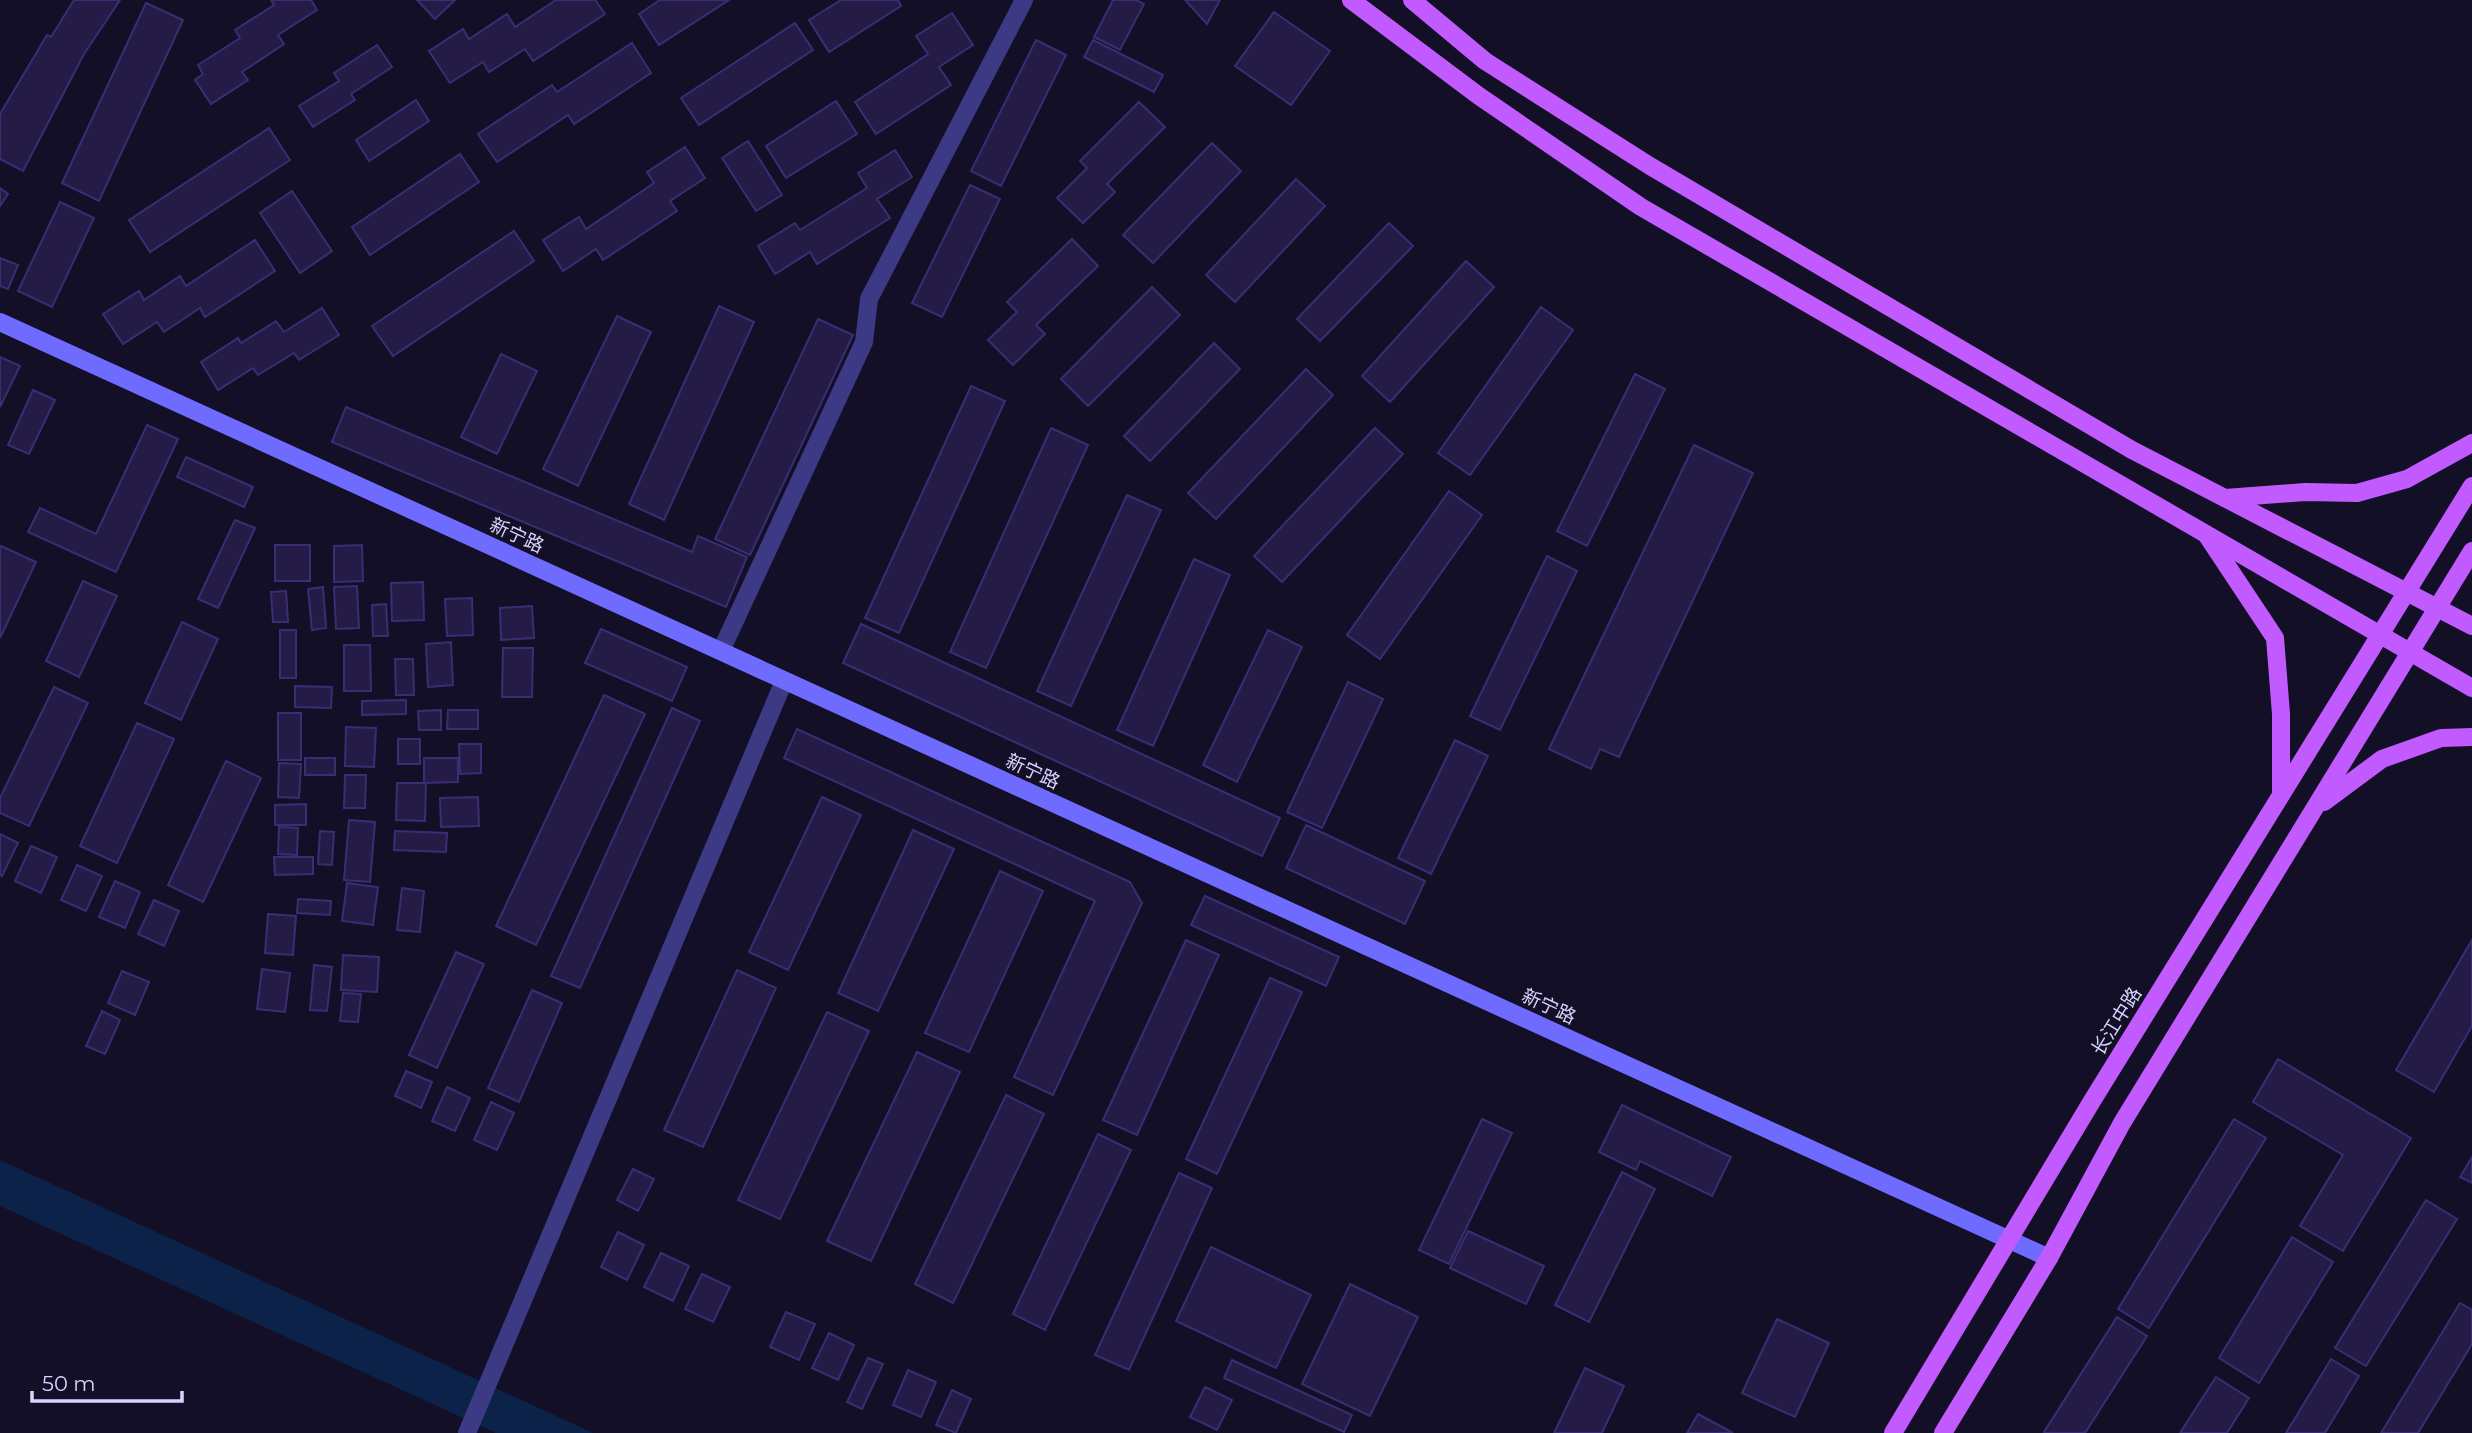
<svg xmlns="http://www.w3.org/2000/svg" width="2472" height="1433" font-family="Montserrat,'Noto Sans SC',sans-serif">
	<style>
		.water { fill: #0c2248 }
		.building { fill: #241b47; stroke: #3b2d73; stroke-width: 2 }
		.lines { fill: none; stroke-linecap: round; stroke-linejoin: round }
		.street { stroke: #3d3a85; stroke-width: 18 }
		.secondary { stroke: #6f6bff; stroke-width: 18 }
		.primary { stroke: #c25bff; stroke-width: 18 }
		.labels { text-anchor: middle; stroke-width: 7; stroke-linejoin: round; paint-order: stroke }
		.street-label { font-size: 19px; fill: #d9d4ff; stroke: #130f26 }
	</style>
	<rect width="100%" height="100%" fill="#130f26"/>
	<polygon class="water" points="0,1160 593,1433 496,1433 0,1206"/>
	<g class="building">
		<polygon points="74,0 120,0 84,54 23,171 0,159 0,114 47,35 51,37"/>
		<polygon points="271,0 311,0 317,10 278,35 284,44 242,72 248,80 211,104 195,80 203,74 198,65 240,38 235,30 274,5"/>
		<polygon points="417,0 455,0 435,19"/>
		<polygon points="556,0 595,0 605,14 533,61 525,49 489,72 483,62 450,83 429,51 463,29 469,39 507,14 515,27"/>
		<polygon points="660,0 729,0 659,45 639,14"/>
		<polygon points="841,0 898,0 901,6 829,52 809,20"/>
		<polygon points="1113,0 1136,0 1144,4 1120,50 1094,37"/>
		<polygon points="1185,0 1220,0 1207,24"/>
		<polygon points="146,3 183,20 99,201 62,183"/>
		<polygon points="1274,12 1330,51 1291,105 1235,66"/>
		<polygon points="952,13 973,45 939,67 951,85 876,134 855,102 928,54 916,36"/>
		<polygon points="795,23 813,50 699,125 681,98"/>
		<polygon points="1036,40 1066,55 1001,186 971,171"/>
		<polygon points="1093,40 1163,75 1154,92 1084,57"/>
		<polygon points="632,43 651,73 574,124 568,115 497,162 478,134 552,85 557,92"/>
		<polygon points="377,45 392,67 351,94 355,100 313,127 299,106 339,81 334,73"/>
		<polygon points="416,100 429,121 369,161 356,140"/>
		<polygon points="836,101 857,134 786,178 766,146"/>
		<polygon points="1139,102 1165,127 1107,184 1115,192 1083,223 1057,198 1087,168 1080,161"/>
		<polygon points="269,128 290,160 150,252 129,220"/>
		<polygon points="748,141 782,195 756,211 722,158"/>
		<polygon points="1212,143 1241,171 1153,263 1123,235"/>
		<polygon points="685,147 705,178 670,201 677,211 603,260 596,249 563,271 543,240 579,217 586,229 654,183 647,172"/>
		<polygon points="895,150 912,177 877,199 890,218 817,264 810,252 775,274 758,246 795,223 800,230 867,188 858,173"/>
		<polygon points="460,154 479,182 370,255 352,227"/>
		<polygon points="1296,179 1325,206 1235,302 1206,275"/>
		<polygon points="970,185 1000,199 942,317 912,303"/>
		<polygon points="0,188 8,194 0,206"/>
		<polygon points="292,191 332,251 300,273 260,213"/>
		<polygon points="60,202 94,218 52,307 18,291"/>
		<polygon points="1389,223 1413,246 1320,341 1297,319"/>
		<polygon points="514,231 534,261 393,356 372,326"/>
		<polygon points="1072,239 1098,266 1036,325 1045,334 1013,365 988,340 1017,312 1007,302"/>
		<polygon points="255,240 275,271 205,317 200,308 164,332 157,322 123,344 103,314 139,291 144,300 180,276 186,286"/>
		<polygon points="0,258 18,265 8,289 0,286"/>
		<polygon points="1466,261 1494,287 1390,402 1362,376"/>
		<polygon points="1152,287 1180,315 1088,406 1061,379"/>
		<polygon points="719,306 754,322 664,520 629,504"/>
		<polygon points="1541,307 1573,330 1470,475 1438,453"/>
		<polygon points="322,308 339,335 299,360 294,353 258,375 253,368 218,390 201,362 238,338 241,343 276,321 284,332"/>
		<polygon points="617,316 651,332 578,486 543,469"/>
		<polygon points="818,319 853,335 750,555 715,539"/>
		<polygon points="1214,343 1240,369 1150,461 1124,436"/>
		<polygon points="501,354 537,371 497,454 461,437"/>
		<polygon points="0,357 20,366 0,407"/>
		<polygon points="1306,369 1333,395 1216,519 1188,493"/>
		<polygon points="1635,374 1665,389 1587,546 1557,531"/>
		<polygon points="971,386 1005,401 899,633 865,618"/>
		<polygon points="33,390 55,400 29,454 8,445"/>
		<polygon points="346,407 692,552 698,536 747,557 726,607 332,442"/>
		<polygon points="147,425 178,439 116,572 28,532 40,508 96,534"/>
		<polygon points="1051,428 1088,445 986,668 950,652"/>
		<polygon points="1375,428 1403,454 1282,582 1254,556"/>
		<polygon points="1694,445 1753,473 1619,757 1600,749 1591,769 1549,749"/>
		<polygon points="186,457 253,487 244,507 177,477"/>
		<polygon points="1449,491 1482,515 1380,659 1347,635"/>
		<polygon points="1127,495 1161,510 1071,706 1037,691"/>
		<polygon points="235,520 255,528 218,608 198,599"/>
		<rect x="275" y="545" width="35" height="36"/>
		<polygon points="362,545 363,581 334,582 334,546"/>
		<polygon points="1,546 36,562 0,638 0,548"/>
		<polygon points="1547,556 1577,571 1500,730 1470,716"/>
		<polygon points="1194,559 1230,575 1153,746 1117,730"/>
		<polygon points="83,581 117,596 79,677 46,661"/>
		<polygon points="423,582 424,620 392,621 391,583"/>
		<polygon points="357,586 359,628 336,629 334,587"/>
		<polygon points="323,587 326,628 312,630 308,589"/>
		<polygon points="286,591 288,622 273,622 271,592"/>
		<polygon points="472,598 473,635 447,636 445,599"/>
		<polygon points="386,604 388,636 373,636 372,605"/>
		<polygon points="532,606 534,638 501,640 500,608"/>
		<polygon points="182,622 218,639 181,720 145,703"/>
		<polygon points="861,624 1280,818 1262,856 843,663"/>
		<polygon points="601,629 687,667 672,701 585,663"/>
		<rect x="280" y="630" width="16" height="48"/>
		<polygon points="1268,630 1302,647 1237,782 1203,765"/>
		<polygon points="451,642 453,685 428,687 426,644"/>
		<polygon points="344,645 370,645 371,691 344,691"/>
		<polygon points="503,648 533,648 532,697 502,697"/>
		<polygon points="395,659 413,659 414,695 396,695"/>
		<polygon points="1348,682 1383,699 1322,828 1287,812"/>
		<polygon points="295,686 332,687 331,708 295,707"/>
		<polygon points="54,687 88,703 29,826 0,813 0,798"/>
		<polygon points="604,695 645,714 536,945 496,926"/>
		<polygon points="406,700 406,714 362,715 362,701"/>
		<polygon points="672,708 700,721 580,988 551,976"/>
		<polygon points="441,710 441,730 419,730 418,711"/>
		<polygon points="448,710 478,710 478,729 447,729"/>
		<rect x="278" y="713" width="23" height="47"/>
		<polygon points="137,723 174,739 117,863 80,846"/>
		<polygon points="346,727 376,728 374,767 345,766"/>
		<polygon points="797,729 1130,882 1142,903 1053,1095 1014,1077 1095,901 784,758"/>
		<rect x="398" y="739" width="22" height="25"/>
		<polygon points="1455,740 1488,756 1431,874 1398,858"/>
		<polygon points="459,744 481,744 481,773 460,774"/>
		<rect x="305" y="758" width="30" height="17"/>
		<polygon points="424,758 458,758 458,782 424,783"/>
		<polygon points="226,761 261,778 203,902 168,885"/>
		<polygon points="279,763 301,764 299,798 278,797"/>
		<polygon points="345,775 366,775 365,808 344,808"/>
		<polygon points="397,783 426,783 425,821 396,820"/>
		<polygon points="478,797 479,826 441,827 440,798"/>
		<polygon points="822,797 861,815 788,970 749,952"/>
		<polygon points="306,804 306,825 275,825 275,805"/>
		<polygon points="349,820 375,822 370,882 344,880"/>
		<polygon points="1306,825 1425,881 1405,924 1286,868"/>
		<polygon points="279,827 298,828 297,855 278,854"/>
		<polygon points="913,830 954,849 878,1011 838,993"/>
		<polygon points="320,831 334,832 332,865 318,864"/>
		<polygon points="395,831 447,833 446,852 394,850"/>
		<polygon points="0,834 18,843 2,876 0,875"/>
		<polygon points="31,846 57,857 41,893 15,881"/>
		<polygon points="274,857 313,857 313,874 275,875"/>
		<polygon points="77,865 102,876 86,911 61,900"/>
		<polygon points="1000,871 1043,891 969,1052 925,1033"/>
		<polygon points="115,881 140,892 125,928 99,917"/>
		<polygon points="347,883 378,887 373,925 342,921"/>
		<polygon points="402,888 424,891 420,932 397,930"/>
		<polygon points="1205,896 1339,957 1326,986 1191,925"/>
		<polygon points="298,899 331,901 330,915 297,913"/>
		<polygon points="154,900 179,911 164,946 138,934"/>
		<polygon points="268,914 296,916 293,955 265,953"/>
		<polygon points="1186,940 1219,955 1137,1135 1103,1120"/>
		<polygon points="2472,940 2472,1026 2434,1092 2396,1070"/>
		<polygon points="456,952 484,964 437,1068 409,1055"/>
		<polygon points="343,955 379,957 377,992 341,990"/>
		<polygon points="314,965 332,967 327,1011 310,1010"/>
		<polygon points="262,969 290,973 285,1012 257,1009"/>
		<polygon points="737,970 776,988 703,1147 664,1130"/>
		<polygon points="122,971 149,982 135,1015 108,1003"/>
		<polygon points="1270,978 1302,992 1217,1174 1186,1159"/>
		<polygon points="532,990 562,1003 519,1102 488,1088"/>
		<polygon points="343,993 361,994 358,1022 340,1021"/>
		<polygon points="102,1011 120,1020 105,1054 86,1046"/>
		<polygon points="827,1012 869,1031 780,1219 738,1200"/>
		<polygon points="917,1052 960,1072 871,1261 827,1241"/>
		<polygon points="2278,1059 2411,1138 2343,1251 2300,1226 2343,1155 2253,1102"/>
		<polygon points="406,1071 432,1082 421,1108 395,1096"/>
		<polygon points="447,1087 470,1098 455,1131 432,1121"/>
		<polygon points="1006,1095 1044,1114 953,1303 915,1284"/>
		<polygon points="491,1102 514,1113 497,1150 474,1140"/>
		<polygon points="1622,1105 1731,1157 1712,1196 1640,1161 1636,1170 1599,1152"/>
		<polygon points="1482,1119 1512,1133 1449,1264 1419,1250"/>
		<polygon points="2234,1119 2266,1138 2149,1328 2118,1309"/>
		<polygon points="1098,1134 1131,1150 1045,1330 1013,1314"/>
		<polygon points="2472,1157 2472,1183 2460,1177"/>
		<polygon points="633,1169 654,1179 638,1211 617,1200"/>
		<polygon points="1622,1172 1655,1189 1589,1322 1555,1305"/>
		<polygon points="1179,1173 1212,1188 1129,1370 1095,1355"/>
		<polygon points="2426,1200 2457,1219 2366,1366 2335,1348"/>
		<polygon points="1468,1231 1544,1266 1526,1304 1450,1268"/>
		<polygon points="618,1232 644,1245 627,1280 601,1267"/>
		<polygon points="2292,1237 2333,1262 2259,1383 2219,1358"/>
		<polygon points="1211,1247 1311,1295 1276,1368 1176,1321"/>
		<polygon points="661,1253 689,1266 673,1301 644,1287"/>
		<polygon points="702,1274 730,1287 713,1322 685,1309"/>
		<polygon points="1350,1284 1418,1317 1370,1416 1302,1384"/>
		<polygon points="2460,1303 2472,1310 2472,1344 2418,1433 2381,1433"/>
		<polygon points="786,1312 815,1324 799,1360 770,1347"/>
		<polygon points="2117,1317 2147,1336 2085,1433 2046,1433 2044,1432"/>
		<polygon points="1777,1319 1829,1343 1795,1417 1742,1393"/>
		<polygon points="829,1333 854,1345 838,1380 812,1368"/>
		<polygon points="868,1358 883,1364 862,1409 847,1402"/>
		<polygon points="2331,1359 2359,1376 2325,1433 2286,1433"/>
		<polygon points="1232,1360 1352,1415 1344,1432 1224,1378"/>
		<polygon points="1585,1368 1624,1386 1602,1433 1554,1433"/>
		<polygon points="908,1370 936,1382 921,1417 893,1405"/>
		<polygon points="2216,1377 2249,1398 2227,1433 2180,1433"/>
		<polygon points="1205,1387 1232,1400 1217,1430 1190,1417"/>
		<polygon points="952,1390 971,1399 956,1433 936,1425"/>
		<polygon points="1698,1414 1733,1433 1687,1433"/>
	</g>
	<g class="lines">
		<g class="street">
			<polyline points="721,651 864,342 869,299 1024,0"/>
			<polyline points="467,1433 784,681"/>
		</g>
		<polyline class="secondary" points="0,322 2049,1258"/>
		<g class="primary">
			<polyline points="1351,0 1479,96 1641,207 2472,688"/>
			<polyline points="1412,0 1485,61 1650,166 2132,450 2472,626"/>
			<polyline points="2225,498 2305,492 2357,493 2407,479 2472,443"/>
			<polyline points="2208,537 2275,638 2281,714 2281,793"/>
			<polyline points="2324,802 2382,759 2441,738 2472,737"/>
			<polyline points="1893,1433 2092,1101 2472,486"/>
			<polyline points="1943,1433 2049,1258 2122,1123 2472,551"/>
		</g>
	</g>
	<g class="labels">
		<g class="street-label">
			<text transform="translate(517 535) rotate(25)" y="7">新宁路</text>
			<text transform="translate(1033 771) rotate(25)" y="7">新宁路</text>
			<text transform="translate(1549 1006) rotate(25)" y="7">新宁路</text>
			<text transform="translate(2116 1021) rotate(-58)" y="7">长江中路</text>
		</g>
	</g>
	<path d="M32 1391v10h150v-10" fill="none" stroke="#d9d4ff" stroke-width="3.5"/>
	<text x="42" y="1391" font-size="21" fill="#d9d4ff" stroke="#130f26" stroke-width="5" paint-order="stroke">50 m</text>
</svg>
